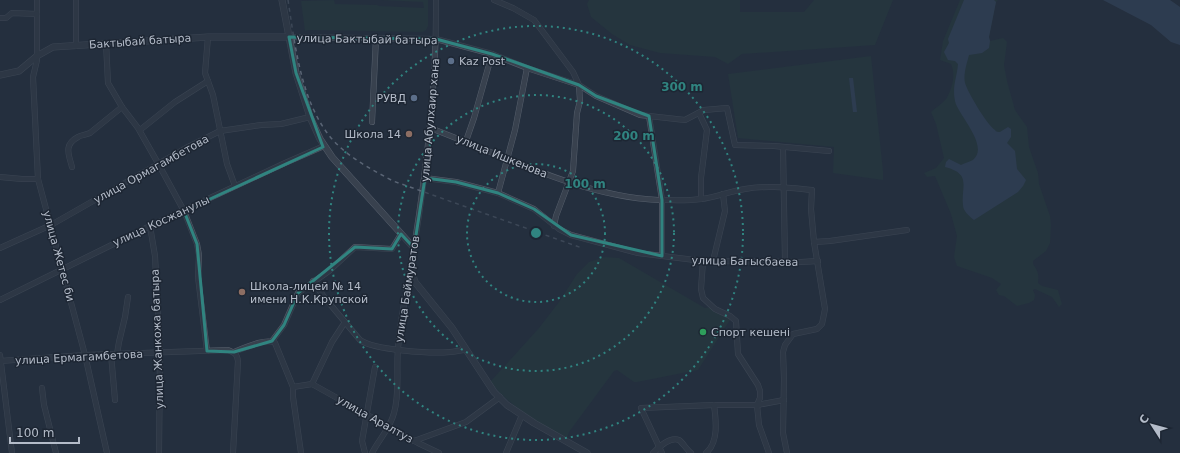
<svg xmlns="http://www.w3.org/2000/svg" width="1180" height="453" font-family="'DejaVu Sans',sans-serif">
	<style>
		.green { fill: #263c3f }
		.water { fill: #394c67 }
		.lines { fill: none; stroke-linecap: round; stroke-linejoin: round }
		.minor-casing { stroke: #565f6c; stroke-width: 6 }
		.tertiary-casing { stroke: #565f6c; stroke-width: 7 }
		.minor { stroke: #38414e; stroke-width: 5 }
		.tertiary { stroke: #38414e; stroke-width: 6 }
		.rail { stroke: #5a6575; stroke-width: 1.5; stroke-dasharray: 4 4; stroke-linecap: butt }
		.marked { fill: none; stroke: #308480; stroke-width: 3; stroke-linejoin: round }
		.ring { fill: none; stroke: #308480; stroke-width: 2; stroke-dasharray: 2 4 }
		.service-dot { fill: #5c6f8a; stroke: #1d2633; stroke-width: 1.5 }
		.education-dot { fill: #8d6e63; stroke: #1d2633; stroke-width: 1.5 }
		.leisure-dot { fill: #2e9e5b; stroke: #1d2633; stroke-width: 1.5 }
		.labels { text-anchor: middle; stroke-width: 3; stroke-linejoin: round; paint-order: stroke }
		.street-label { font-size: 11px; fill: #b4bcc9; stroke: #1d2633 }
		.poi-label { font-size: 11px; fill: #b4bcc9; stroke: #1d2633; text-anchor: start }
		.centre { fill: #308480; stroke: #1d2633; stroke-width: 2 }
		.ring-label { font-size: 12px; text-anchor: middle; font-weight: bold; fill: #308480; stroke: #1d2633; stroke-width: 3; stroke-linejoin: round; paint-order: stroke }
	</style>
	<rect width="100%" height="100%" fill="#242f3e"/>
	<g class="green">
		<polygon points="334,0 335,4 377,5 379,6 424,8 423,2 381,0 428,0 428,26 426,30 423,32 309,30 305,31 301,1"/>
		<polygon points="589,0 740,0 740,12 804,12 814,0 893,0 875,45 742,54 728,64 715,57 660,53 630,45 612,34 591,17 587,4"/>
		<path d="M 960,0 L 998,0 L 996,2 L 989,37 L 990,41 L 1003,38 L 1007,42 L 1004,65 L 1007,81 L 1015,110 L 1027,127 L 1029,147 L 1038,173 L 1039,184 L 1050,216 L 1051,225 L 1050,243 L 1046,251 L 1033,261 L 1033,264 C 1038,271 1039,274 1038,283 L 1042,286 L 1058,290 L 1062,304 L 1059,307 L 1052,297 L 1035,289 L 1033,290 L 1035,295 L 1034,300 L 1029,303 L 1017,306 L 1004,296 L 999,295 L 996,290 L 1001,284 L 992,278 L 957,266 L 954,257 L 957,236 L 951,214 L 935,176 L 927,177 L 924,173 L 936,168 L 944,158 L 936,124 L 931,112 C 935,108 942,104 946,99 C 952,89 956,75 951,64 L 940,60 L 943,41 Z"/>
		<polygon points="871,56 883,171 883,180 833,173 834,147 738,138 728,74"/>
		<path d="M 605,257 L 619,258 L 705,308 L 711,307 L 730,318 L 730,320 L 698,370 L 637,382 L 634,382 L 617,370 L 614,371 L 569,432 L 567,439 C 537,422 513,409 490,382 L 539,328 L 559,302 L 577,274 L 589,262 Z"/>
	</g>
	<g class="water">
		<path d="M 964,0 L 994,0 L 996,2 L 989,37 L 990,41 L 989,48 L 982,53 L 969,55 C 967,63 963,74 965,83 C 967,91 987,125 995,130 C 996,132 998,132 1000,132 L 1008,127 L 1011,129 L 1011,137 L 1007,143 L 1015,151 L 1017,169 L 1026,180 L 1023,186 L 1018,192 L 974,220 C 969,216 963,211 963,205 C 961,186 972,174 945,167 L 946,162 L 949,159 L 961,165 C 964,163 970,162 973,160 C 990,146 958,115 955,101 C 952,86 957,78 958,64 L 955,61 L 948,60 L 944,52 L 949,43 L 948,39 Z"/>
		<polygon points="1103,0 1170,0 1180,7 1180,45 1171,42 1151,25"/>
		<polygon points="849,78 853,78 857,112 853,112"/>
	</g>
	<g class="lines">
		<defs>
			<g id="minor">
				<polyline points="37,0 37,60 33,77 38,179 85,355 107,453"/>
				<polyline points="494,0 513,8 534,20 573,72 579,85 580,101 577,113 573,171 556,216 554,226"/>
				<polyline points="0,18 6,18 12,13 37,14"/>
				<polyline points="208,37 205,73 213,95 227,164 235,186"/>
				<polyline points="289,37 436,39 492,54 527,68 579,85 596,96 640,115 685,120 704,110 727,108 735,145 774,146 829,151"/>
				<polyline points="106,43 108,83 122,107 138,128 159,165 184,211 197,244 199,255 198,277 207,351"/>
				<polyline points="76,46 76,0"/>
				<polyline points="699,113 707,130 701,178 701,199"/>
				<polyline points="649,116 662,200 662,256"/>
				<polyline points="372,122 376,38"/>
				<path d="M 430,128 C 503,155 579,196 658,200 C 672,200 687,201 701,199 C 715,198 730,191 745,189 C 767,185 790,188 812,190 L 811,209 L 814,242 L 825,309 L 822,324 L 817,329 L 793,334 L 785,345 L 783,352 L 784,379 L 783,433 L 787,453"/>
				<polyline points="140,130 175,102 208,81"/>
				<polyline points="466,141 474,118 492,54"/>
				<polyline points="783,148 785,261"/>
				<path d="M 72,167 C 69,155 63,145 78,137 C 81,135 86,135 90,133 L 122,107"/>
				<polyline points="0,177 22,179 38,179"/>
				<polyline points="425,178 456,182 498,193 534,209 559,229 571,235 638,253 703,261 801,262 818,261"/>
				<polyline points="498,193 515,130 527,68"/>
				<polyline points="150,226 155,256 160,353 159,453"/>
				<polyline points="814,242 830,241 907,230"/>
				<polyline points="0,248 51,225 186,148 220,131 261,125 281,124 310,117"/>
				<path d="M 414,248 C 427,166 437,83 436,0"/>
				<polyline points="703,261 701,289 703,298 715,309 730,316 736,321 738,354 758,385 760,391 760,398 757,405 759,425 769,453"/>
				<polyline points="713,261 725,211 723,194"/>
				<path d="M 313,281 L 324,297 L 360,340 C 374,350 431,354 450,352 C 455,352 460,350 465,350"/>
				<polyline points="0,300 150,226 285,163 324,146"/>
				<polyline points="272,341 284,325 298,293 329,271 355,247 392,249 401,234"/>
				<path d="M 234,352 C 242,349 267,337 275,343 L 293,387 L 293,397 L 301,453"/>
				<polyline points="111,354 115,400"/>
				<polyline points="117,354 119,342 125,317 128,297"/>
				<polyline points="0,355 12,453"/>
				<path d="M 0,361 L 85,355 L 228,350 C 235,353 237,354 238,361 L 233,453"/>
				<polyline points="312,384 418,443 439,453"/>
				<polyline points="312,384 332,342 345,322"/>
				<polyline points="293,387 312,384"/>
				<polyline points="42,388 44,405 56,453"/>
				<polyline points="414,441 466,422 500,397"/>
				<polyline points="365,453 362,441 375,367"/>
				<path d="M 372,453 C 379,439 390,429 394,413 C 400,393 396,370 398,349 C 400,322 405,296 411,270"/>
				<polyline points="506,453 522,415"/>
				<path d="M 653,453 C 659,447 670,436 679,440 C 683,443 687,450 691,453"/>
				<polyline points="662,453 641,408 714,405 757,405 784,400"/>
				<path d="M 706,453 C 719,442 716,420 714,405"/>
			</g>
			<g id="tertiary">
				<polyline points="282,0 296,73 310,117 320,139 332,157 414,248 411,270 415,282 452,328 494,392 507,405 534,423 587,453"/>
				<polyline points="0,75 19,71 37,56 53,47 208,37 289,37"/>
			</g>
		</defs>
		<use href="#minor" class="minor-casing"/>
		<use href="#tertiary" class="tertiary-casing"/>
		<use href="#minor" class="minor"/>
		<use href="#tertiary" class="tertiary"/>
		<path class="rail" d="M 288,0 C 295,45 301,103 332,139 C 349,158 371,169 393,181 L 582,248"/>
	</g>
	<path d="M0 0H1180V453H0ZM 289,37 L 436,39 L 492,54 L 579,85 L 596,96 L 649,116 L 662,200 L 662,256 L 571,235 L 534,209 L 498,193 L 456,182 L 425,178 L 414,248 L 401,234 L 392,249 L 355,247 L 298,293 L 284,325 L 272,341 L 234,352 L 207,351 L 197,244 L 184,211 L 323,147 L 296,73 Z" fill="#242f3e" fill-opacity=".55" fill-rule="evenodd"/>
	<path class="marked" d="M 289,37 L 436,39 L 492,54 L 579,85 L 596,96 L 649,116 L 662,200 L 662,256 L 571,235 L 534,209 L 498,193 L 456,182 L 425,178 L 414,248 L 401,234 L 392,249 L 355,247 L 298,293 L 284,325 L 272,341 L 234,352 L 207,351 L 197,244 L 184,211 L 323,147 L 296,73 Z"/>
	<g class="ring">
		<circle cx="536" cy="233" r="69"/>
		<circle cx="536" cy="233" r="138"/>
		<circle cx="536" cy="233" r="207"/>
	</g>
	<g class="service-dot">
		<circle cx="451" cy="61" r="4"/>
		<circle cx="414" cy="98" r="4"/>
	</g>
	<g class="education-dot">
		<circle cx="409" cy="134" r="4"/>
		<circle cx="242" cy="292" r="4"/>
	</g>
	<circle class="leisure-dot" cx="703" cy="332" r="4"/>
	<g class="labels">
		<g class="street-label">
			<text transform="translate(367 39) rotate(1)" y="4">улица Бактыбай батыра</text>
			<text transform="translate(140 41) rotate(-4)" y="4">Бактыбай батыра</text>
			<text transform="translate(430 120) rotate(-85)" y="4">улица Абулхаир хана</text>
			<text transform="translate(502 156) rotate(22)" y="4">улица Ишкенова</text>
			<text transform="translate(151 169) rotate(-29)" y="4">улица Ормагамбетова</text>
			<text transform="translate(161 221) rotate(-25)" y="4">улица Косжанулы</text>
			<text transform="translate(59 256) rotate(75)" y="4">улица Жетес би</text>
			<text transform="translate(745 261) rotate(1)" y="4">улица Багысбаева</text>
			<text transform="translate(407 289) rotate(-81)" y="4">улица Баймуратов</text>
			<text transform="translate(157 339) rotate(-92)" y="4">улица Жанкожа батыра</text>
			<text transform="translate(79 357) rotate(-3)" y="4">улица Ермагамбетова</text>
			<text transform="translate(375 419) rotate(29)" y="4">улица Аралтуз</text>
		</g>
		<g class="poi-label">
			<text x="459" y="65">Kaz Post</text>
			<text x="406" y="102" text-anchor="end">РУВД</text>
			<text x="401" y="138" text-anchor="end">Школа 14</text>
			<text x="250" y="290">Школа-лицей № 14<tspan x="250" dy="13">имени Н.К.Крупской</tspan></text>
			<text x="711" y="336">Спорт кешені</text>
		</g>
	</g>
	<circle cx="536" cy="233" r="6" class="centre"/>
	<g class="ring-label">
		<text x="682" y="91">300 m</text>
		<text x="634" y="140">200 m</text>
		<text x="585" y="188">100 m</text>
	</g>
	<g transform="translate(1152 425) rotate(306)" stroke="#1d2633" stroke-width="3" paint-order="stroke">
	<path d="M0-3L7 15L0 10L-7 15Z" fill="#b4bcc9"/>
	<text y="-6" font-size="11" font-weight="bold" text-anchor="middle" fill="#b4bcc9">С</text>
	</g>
	<path d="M10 437v6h69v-6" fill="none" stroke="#b4bcc9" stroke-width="2"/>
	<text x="16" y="437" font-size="12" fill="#b4bcc9" stroke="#1d2633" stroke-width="3" paint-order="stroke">100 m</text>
</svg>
